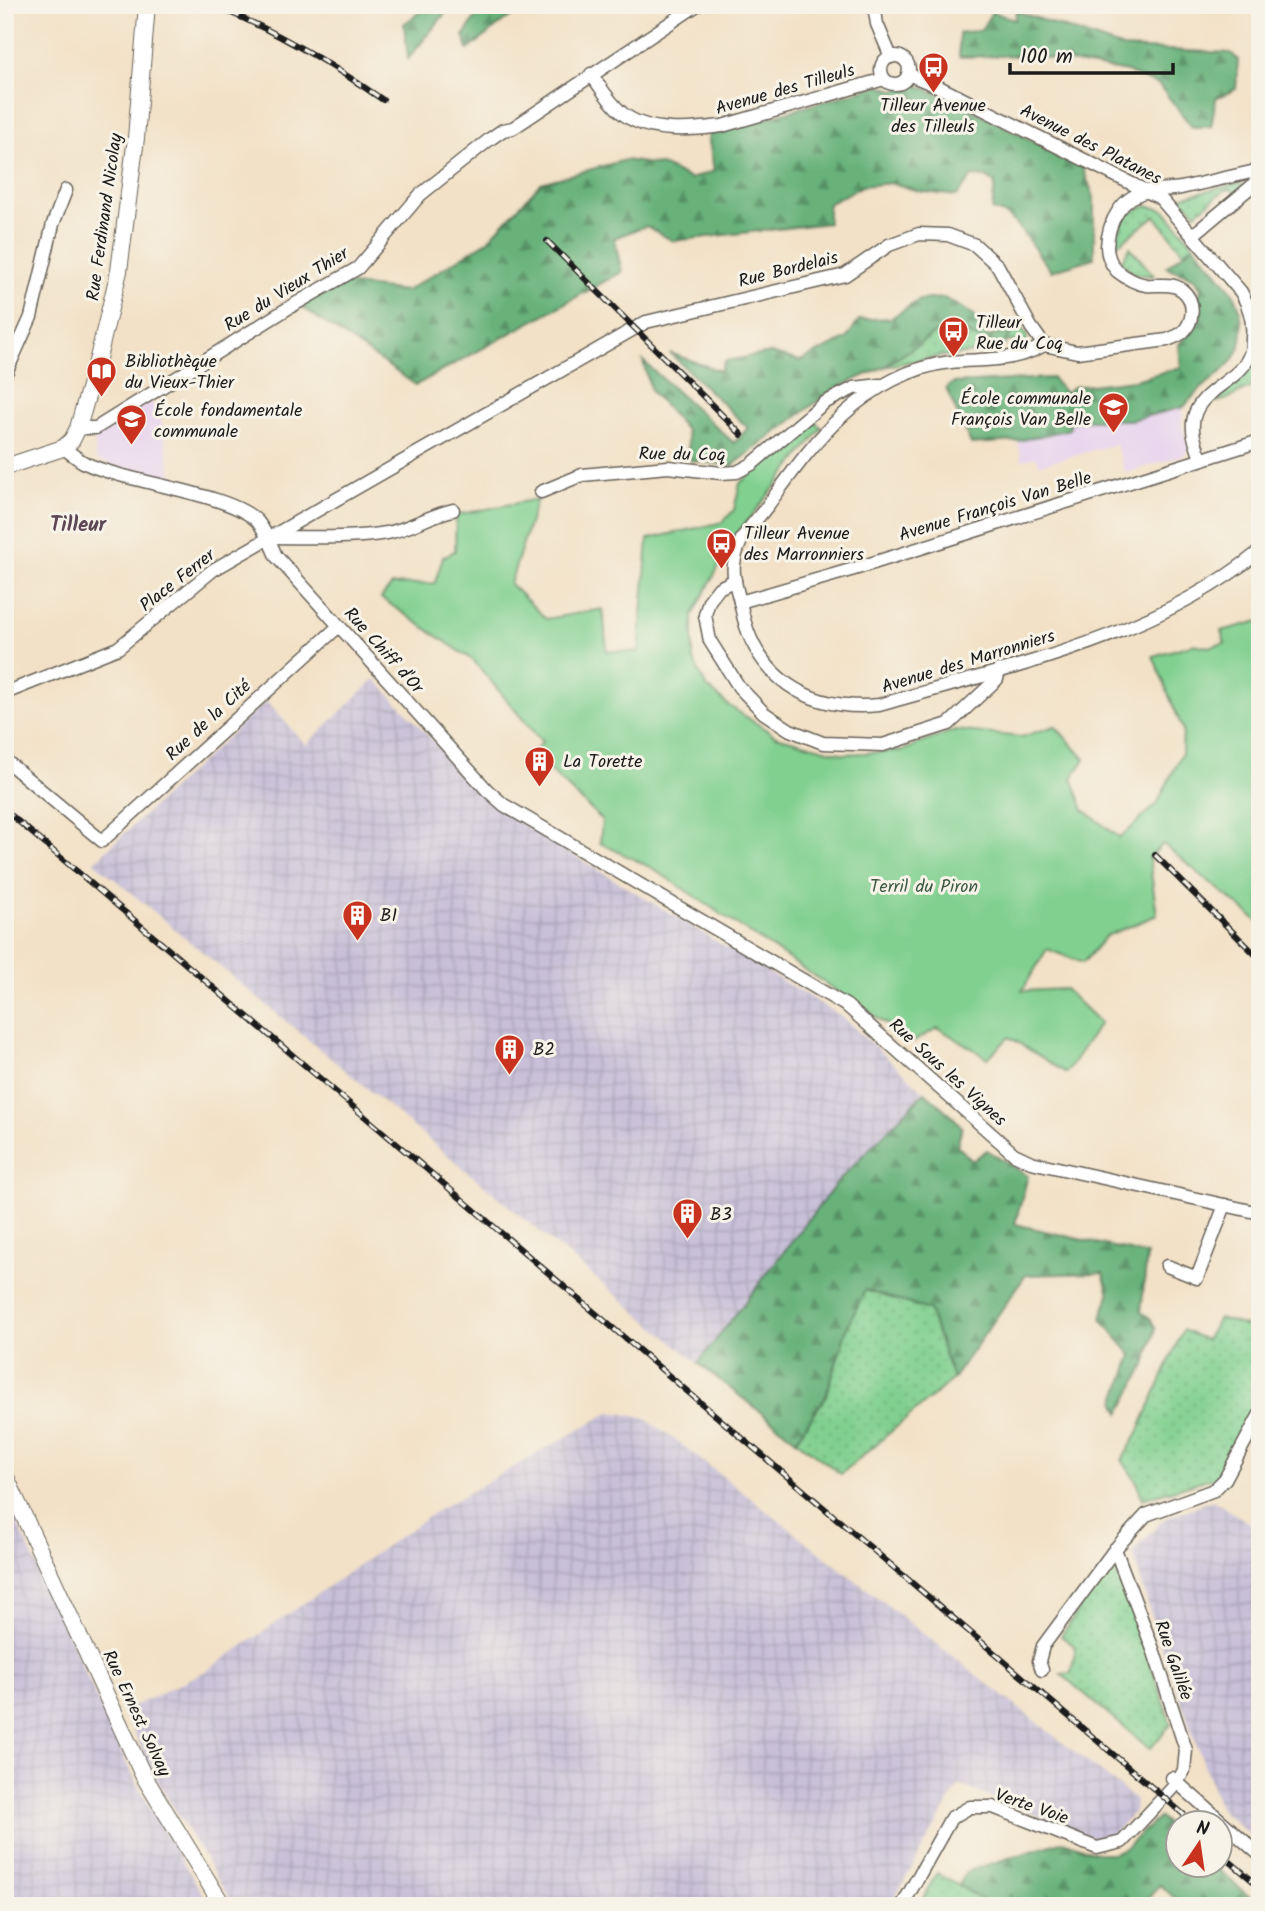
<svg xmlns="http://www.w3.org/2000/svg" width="1265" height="1911" font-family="Kalam,sans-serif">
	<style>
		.built { fill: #e7d2ef }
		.industrial { fill: url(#industrial-grid) }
		.grass { fill: url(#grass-dots); stroke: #4e7656; stroke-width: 2 }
		.forest { fill: url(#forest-firs); stroke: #42674b; stroke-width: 2 }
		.park { fill: #81d090; stroke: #4e7656; stroke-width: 2 }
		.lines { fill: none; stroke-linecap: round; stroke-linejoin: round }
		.street-casing { stroke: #676158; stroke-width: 15 }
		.secondary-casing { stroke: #676158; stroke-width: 18 }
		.street { stroke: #fff; stroke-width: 12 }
		.secondary { stroke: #fff; stroke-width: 16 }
		.rail-casing { stroke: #1c1c1c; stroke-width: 6 }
		.rail { stroke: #f7f3e8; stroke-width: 3.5; stroke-dasharray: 10; stroke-linecap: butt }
		.labels { text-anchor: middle; stroke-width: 6; stroke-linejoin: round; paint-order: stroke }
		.street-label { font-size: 18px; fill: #1c1c1c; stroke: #f7f3e8 }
		.poi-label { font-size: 18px; fill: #1c1c1c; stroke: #f7f3e8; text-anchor: start }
		.park-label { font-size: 18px; fill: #3f5b45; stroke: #f7f3e8 }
		.quarter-label { font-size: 21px; font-weight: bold; fill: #5e4755; stroke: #f7f3e8 }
	</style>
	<defs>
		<pattern id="industrial-grid" width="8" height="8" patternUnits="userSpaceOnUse" patternTransform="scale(1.75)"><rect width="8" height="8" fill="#c8bfd8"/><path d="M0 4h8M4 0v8" fill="none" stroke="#aba4b9"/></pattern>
		<pattern id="grass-dots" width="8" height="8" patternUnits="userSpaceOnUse" patternTransform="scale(1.75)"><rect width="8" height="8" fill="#81d090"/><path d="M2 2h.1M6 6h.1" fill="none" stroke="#6fb27c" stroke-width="1.8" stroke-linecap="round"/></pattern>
		<pattern id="forest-firs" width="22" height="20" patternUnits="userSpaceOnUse" patternTransform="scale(1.75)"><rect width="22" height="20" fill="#68b27a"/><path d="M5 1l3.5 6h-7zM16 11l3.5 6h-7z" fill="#559063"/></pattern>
	</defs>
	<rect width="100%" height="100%" fill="#f7f3e8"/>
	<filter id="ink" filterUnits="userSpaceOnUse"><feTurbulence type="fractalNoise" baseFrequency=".0143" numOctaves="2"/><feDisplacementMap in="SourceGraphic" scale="14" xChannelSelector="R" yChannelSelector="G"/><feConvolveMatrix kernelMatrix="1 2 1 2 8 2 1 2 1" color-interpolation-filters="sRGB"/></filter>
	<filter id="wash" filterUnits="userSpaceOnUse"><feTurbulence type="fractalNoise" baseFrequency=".00686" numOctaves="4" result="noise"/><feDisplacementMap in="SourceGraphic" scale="28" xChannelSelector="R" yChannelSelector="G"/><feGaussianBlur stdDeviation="1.57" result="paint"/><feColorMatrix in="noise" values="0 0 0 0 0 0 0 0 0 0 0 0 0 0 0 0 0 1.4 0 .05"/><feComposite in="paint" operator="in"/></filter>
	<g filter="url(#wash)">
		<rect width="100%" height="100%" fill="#f2e1c6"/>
		<g class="built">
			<polygon points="150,402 156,406 160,414 173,481 117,467 96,459 94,436"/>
			<polygon points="1184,407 1181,423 1189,448 1184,455 1125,473 1116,444 1039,465 1037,457 1022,460 1018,441 1069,429 1068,423 1084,420 1131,420"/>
		</g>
		<g class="industrial">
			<polygon points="375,679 486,797 530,829 841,1016 925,1092 840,1179 698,1363 94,862 266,701 306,745"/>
			<polygon points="610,1412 643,1417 681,1444 1136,1800 1135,1810 1118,1829 1111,1834 1098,1836 1097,1839 959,1785 890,1906 234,1906 156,1779 124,1711 208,1670 438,1510"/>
			<polygon points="5,1496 126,1762 147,1803 210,1906 5,1906"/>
			<polygon points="1213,1500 1260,1530 1260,1844 1220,1809 1156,1632 1133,1552 1164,1519"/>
		</g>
		<g class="grass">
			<polygon points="1239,183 1242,184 1242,187 1236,194 1231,189 1225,190 1196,213 1187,203 1180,208 1179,201 1184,196"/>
			<path d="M 1148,206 L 1165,210 L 1194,245 L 1184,253 L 1155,216 L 1116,246 C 1118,226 1126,209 1148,206 Z"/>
			<polygon points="1130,247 1154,276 1135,274 1121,262"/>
			<polygon points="1021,328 1027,335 1027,343 1021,350 1020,341 1005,342 1014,330"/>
			<polygon points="935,333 966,333 993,346 992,351 934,357 884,367"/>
			<polygon points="1259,350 1260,383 1225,400 1216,402 1252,367"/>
			<polygon points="865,1290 929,1310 953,1379 841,1474 796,1440 826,1396 848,1325"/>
			<polygon points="1219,1318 1252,1328 1248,1340 1260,1344 1260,1394 1216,1477 1142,1499 1138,1484 1122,1460 1137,1435 1183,1330 1206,1340"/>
			<polygon points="1114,1558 1171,1724 1150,1749 1061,1674 1071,1673 1076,1647 1061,1636"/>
			<polygon points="937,1873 993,1906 919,1906"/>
		</g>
		<g class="forest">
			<polygon points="430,5 452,5 408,59 404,24"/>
			<polygon points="466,5 530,5 504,21 468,50 464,35 479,12"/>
			<polygon points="1016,11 1123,48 1231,53 1238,60 1236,89 1216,98 1211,127 1192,127 1159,85 1127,72 1031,55 959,57 959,33 981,30 992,12 1015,20"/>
			<polygon points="912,83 958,102 1082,167 1094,197 1094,258 1051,271 1018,226 1007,215 992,210 995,183 986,177 972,176 957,196 918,191 893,183 862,186 828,204 828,223 673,241 646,226 614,238 622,272 416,385 300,306 344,284 406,291 486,242 541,183 625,160 664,166 690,179 714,171 708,135 880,85 896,91"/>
			<path d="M 1194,245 C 1205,259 1232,287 1237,301 C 1243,317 1245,344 1234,358 C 1220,377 1198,387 1184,407 L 1131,420 L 1084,420 L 1069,423 L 1070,429 L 1018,441 L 971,444 L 946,388 L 953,383 L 1052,378 L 1065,393 L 1073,387 L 1135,380 L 1181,367 L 1179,344 C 1187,336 1197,329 1200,317 C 1202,306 1196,303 1201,289 L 1195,278 L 1166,267 Z"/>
			<polygon points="944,298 974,315 987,337 1014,330 1005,342 1005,346 993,346 966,333 935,333 884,367 832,390 732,466 690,460 686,430 651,391 643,361 734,443 748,428 670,353 720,371 725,361 770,353 800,361 846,339 859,320 891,318 919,300"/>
			<polygon points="925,1092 953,1117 962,1127 957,1145 972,1161 987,1150 1028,1176 1015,1224 1147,1255 1141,1312 1150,1318 1156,1329 1145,1365 1120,1413 1115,1402 1132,1355 1101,1319 1109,1294 1103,1273 1026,1275 953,1379 929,1310 865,1290 848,1325 826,1396 796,1440 698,1363 840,1179"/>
			<polygon points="1159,1817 1177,1834 1178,1866 1214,1866 1260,1906 1184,1906 1160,1885 1141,1906 993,1906 959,1885 967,1871 1064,1841 1096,1853 1113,1853 1125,1848"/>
		</g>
		<polygon class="park" points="815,422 822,428 734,538 693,615 693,659 706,686 728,705 776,736 844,754 901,751 955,730 1021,737 1055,726 1085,759 1072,778 1084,810 1120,838 1157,804 1182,753 1183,730 1153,656 1194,644 1208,647 1225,643 1221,631 1260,621 1260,923 1163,844 1149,858 1157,915 1106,936 1083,963 1047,949 1022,991 1065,989 1100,1023 1066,1073 1009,1037 988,1058 938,1028 913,1042 652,868 600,843 602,820 532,754 542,742 474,661 381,598 392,585 435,583 443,557 455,551 456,515 537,499 510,584 546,619 603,609 607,651 639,652 648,539 723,522 734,510 740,483"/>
	</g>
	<g filter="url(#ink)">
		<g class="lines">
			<defs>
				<g id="street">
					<polyline points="874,5 877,24 891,57"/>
					<circle cx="895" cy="70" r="14"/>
					<path d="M 591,74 C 601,88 609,102 622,113 C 648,134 691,130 722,126 L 884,79"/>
					<path d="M 908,74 L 937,86 L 1160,198 L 1241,292 C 1249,306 1254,321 1252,338 C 1252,343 1252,349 1250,354 C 1241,381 1201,388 1194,417 C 1190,432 1197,446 1201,459"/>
					<polyline points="1193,235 1252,186 1259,177 1258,171"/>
					<path d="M 1044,345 C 1015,362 984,359 951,362 C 912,366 872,388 843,415 C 814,441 791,474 768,505 C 760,516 749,527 742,539 C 739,545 735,556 734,564 C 732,578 738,592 741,606 C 754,677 808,712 879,705 C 1010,667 1152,639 1260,551"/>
					<polyline points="5,375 31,317 53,224 66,190"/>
					<polyline points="78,428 96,428 290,307 358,268 420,195 490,139 503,130 513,128 697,5"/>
					<path d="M 63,448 C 70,452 77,459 85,463 C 126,483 232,493 258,522 C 266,532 271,544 276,556 L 487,790 L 504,805 L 847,1006 L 1014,1154 L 1031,1162 L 1260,1213"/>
					<polyline points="541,492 582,475 668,467 721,473 737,472 752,464 824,403 854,388 880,385"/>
					<path d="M 272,537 C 309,537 349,539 387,533 C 410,529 430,515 453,510"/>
					<polyline points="735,580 719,588 709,601 705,615 710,641 739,687 764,713 790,730 823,743 883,745 949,724 997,679 999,670"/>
					<polyline points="740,602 854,569 1260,441"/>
					<path d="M 5,693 L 118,648 L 213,570 L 646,322 L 845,275 L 889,245 L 919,234 L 948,235 L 975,245 L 998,266 L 1031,327 L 1044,345 L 1077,352 L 1167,340 C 1172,338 1178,336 1182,333 C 1194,322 1196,301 1182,290 C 1172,282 1157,286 1146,285 C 1134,283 1126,278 1117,271 C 1111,265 1107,255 1107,247 C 1108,221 1122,196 1148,191 C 1159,189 1170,190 1181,188 C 1207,182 1233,176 1260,170"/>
					<polyline points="5,760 102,841 339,626"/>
					<polyline points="1167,1266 1197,1278 1225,1205"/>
					<polyline points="1042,1670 1039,1661 1043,1646 1115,1549 1146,1515 1214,1490 1225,1479 1260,1414"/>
					<polyline points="1172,1778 1260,1855"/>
					<polyline points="902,1906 951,1818 970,1807 993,1807 1097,1848 1122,1842 1177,1783 1184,1770 1186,1750 1154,1652 1115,1549"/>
				</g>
				<g id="secondary">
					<polyline points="5,467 63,448 72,440 78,428 98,358 119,271 136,138 147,5"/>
					<polyline points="5,1475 143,1775 223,1906"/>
				</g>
			</defs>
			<use href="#street" class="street-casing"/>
			<use href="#secondary" class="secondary-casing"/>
			<use href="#street" class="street"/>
			<use href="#secondary" class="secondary"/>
			<defs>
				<g id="rail">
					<path d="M 212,5 C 273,29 330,63 383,100"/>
					<polyline points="547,241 742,435"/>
					<polyline points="5,810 1195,1824"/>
					<polyline points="1155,855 1260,959"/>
					<polyline points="1220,1853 1260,1887"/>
				</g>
			</defs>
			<use href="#rail" class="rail-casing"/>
			<use href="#rail" class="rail"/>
		</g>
	</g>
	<defs>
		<symbol id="bus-pin" viewBox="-11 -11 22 30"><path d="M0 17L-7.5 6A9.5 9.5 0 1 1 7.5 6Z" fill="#c8321e" stroke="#f7f3e8"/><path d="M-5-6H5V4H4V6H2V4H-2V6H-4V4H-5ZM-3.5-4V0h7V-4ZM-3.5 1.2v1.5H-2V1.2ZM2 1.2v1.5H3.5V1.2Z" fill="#fff"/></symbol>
		<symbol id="library-pin" viewBox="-11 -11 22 30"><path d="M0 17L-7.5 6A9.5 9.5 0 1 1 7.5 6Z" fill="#c8321e" stroke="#f7f3e8"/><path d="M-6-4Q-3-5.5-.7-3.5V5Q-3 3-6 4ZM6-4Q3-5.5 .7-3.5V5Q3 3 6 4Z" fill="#fff"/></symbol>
		<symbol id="school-pin" viewBox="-11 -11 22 30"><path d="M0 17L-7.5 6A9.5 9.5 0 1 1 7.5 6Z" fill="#c8321e" stroke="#f7f3e8"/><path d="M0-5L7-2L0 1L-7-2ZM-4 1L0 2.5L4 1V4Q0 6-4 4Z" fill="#fff"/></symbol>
		<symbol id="building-pin" viewBox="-11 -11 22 30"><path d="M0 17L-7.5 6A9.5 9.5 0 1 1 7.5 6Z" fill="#c8321e" stroke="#f7f3e8"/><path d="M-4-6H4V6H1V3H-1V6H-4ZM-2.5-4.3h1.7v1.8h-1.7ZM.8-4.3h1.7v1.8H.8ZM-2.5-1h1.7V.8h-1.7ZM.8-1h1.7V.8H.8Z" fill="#fff"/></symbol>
	</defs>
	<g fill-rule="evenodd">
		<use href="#bus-pin" x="916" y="50" width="35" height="47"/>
		<use href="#bus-pin" x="936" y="314" width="35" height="47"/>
		<use href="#library-pin" x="84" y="354" width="35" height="47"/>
		<use href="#school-pin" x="1096" y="390" width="35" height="47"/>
		<use href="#school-pin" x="114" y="402" width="35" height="47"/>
		<use href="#bus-pin" x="704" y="526" width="35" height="47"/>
		<use href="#building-pin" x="522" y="744" width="35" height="47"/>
		<use href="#building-pin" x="340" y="898" width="35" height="47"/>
		<use href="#building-pin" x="492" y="1032" width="35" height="47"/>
		<use href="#building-pin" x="670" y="1196" width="35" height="47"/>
	</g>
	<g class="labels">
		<g class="street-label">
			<text transform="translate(785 89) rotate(-16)" y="6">Avenue des Tilleuls</text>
			<text transform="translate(1091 144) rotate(27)" y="6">Avenue des Platanes</text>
			<text transform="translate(104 217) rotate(-82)" y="6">Rue Ferdinand Nicolay</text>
			<text transform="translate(788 269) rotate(-14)" y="6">Rue Bordelais</text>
			<text transform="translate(286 289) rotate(-32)" y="6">Rue du Vieux Thier</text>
			<text transform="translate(682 454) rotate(1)" y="6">Rue du Coq</text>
			<text transform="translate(995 506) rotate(-17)" y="6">Avenue François Van Belle</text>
			<text transform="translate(177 580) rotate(-38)" y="6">Place Ferrer</text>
			<text transform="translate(384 650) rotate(48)" y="6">Rue Chiff d'Or</text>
			<text transform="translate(968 661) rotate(-17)" y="6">Avenue des Marronniers</text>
			<text transform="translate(208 720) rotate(-43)" y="6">Rue de la Cité</text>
			<text transform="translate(948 1072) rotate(42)" y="6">Rue Sous les Vignes</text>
			<text transform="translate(1174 1660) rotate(71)" y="6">Rue Galilée</text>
			<text transform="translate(137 1713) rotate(65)" y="6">Rue Ernest Solvay</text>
			<text transform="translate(1032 1806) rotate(19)" y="6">Verte Voie</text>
		</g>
		<g class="poi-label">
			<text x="933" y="111" text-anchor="middle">Tilleur Avenue<tspan x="933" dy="21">des Tilleuls</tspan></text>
			<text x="976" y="328">Tilleur<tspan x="976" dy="21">Rue du Coq</tspan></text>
			<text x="125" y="367">Bibliothèque<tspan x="125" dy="21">du Vieux-Thier</tspan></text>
			<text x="1091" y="404" text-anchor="end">École communale<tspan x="1091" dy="21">François Van Belle</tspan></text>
			<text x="154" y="416">École fondamentale<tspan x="154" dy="21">communale</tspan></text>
			<text x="744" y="539">Tilleur Avenue<tspan x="744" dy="21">des Marronniers</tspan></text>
			<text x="563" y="767">La Torette</text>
			<text x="380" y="921">B1</text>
			<text x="533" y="1055">B2</text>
			<text x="710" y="1220">B3</text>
		</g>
		<g class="park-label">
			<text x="924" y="892">Terril du Piron</text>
		</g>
		<g class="quarter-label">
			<text x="78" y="531">Tilleur</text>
		</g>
	</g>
	<rect width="1265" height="1911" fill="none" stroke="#f7f3e8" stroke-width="28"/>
	<g transform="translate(1199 1844) rotate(13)"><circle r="33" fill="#f7f3e8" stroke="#9f9d96" stroke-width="2"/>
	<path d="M0-5L12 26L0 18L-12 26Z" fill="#c8321e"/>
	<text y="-10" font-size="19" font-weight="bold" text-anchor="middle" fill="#1c1c1c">N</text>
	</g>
	<path d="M1010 63v10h163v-10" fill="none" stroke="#1c1c1c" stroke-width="3.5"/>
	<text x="1020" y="63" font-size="21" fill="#1c1c1c" stroke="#f7f3e8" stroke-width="5" paint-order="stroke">100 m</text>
</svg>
